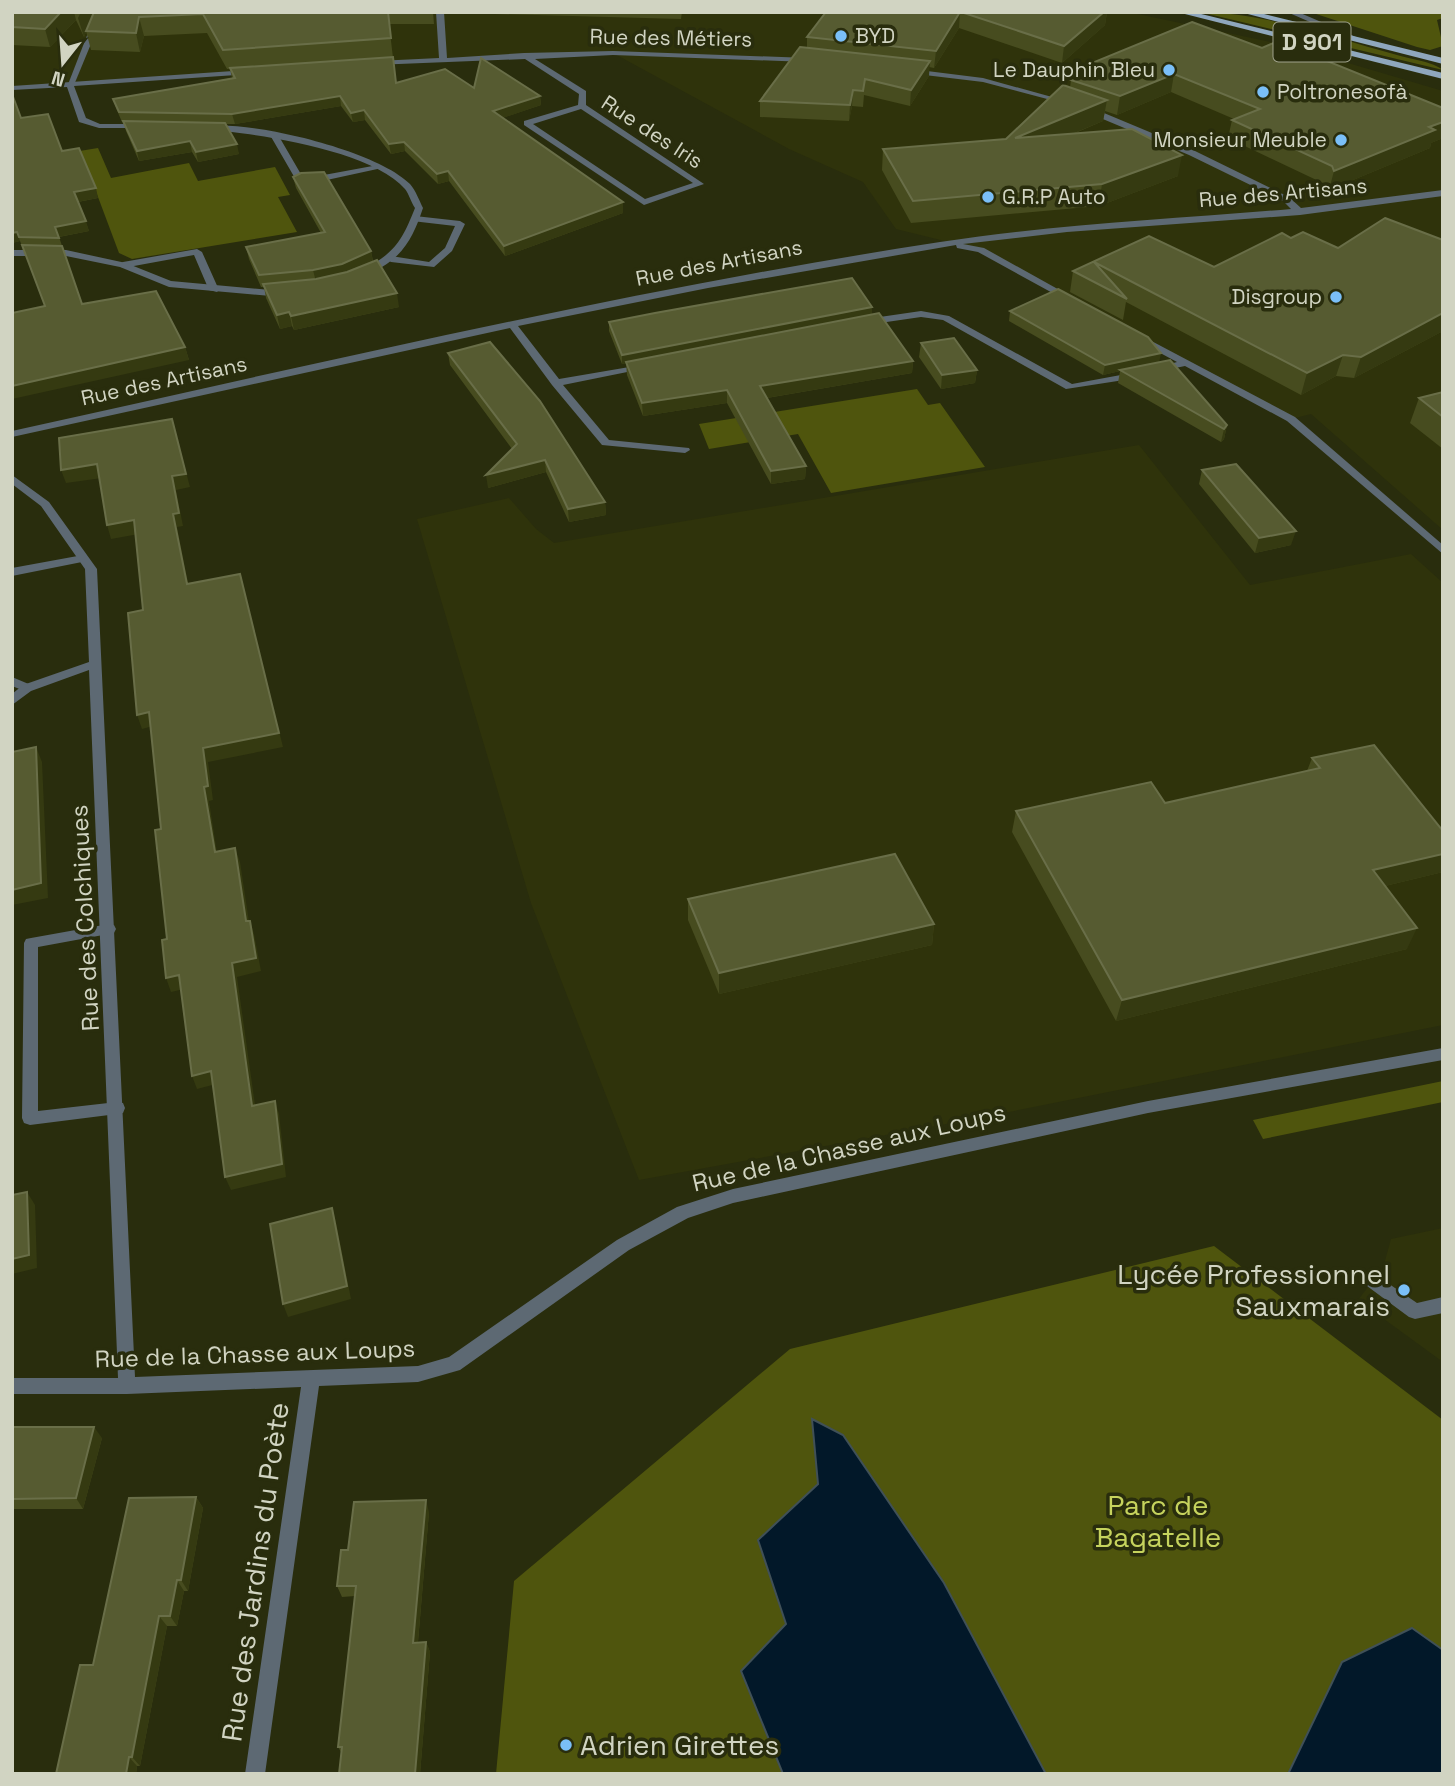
<svg xmlns="http://www.w3.org/2000/svg" width="1455" height="1786" font-family="'Space Grotesk',sans-serif">
	<style>
		.built { fill: #2f330b }
		.green { fill: #4f550d }
		.water { fill: #021829; stroke: #405057; stroke-width: 2 }
		.lines { fill: none; stroke-linecap: round; stroke-linejoin: round }
		.service { fill: #5d6973; fill-rule: evenodd }
		.minor { fill: #5d6973; fill-rule: evenodd }
		.primary { fill: #8fa7bd; fill-rule: evenodd }
		.wall { fill: #474c1f }
		.shaded-wall { fill: #353a11 }
		.building { fill: #565b31; stroke: #696e48; stroke-width: 2 }
		.poi-dot { fill: #7abff8; stroke: #292d0d; stroke-width: 2.5 }
		.labels { text-anchor: middle; stroke-width: 7; stroke-linejoin: round; paint-order: stroke }
		.far-poi-label { font-size: 21px; fill: #d1d4c2; stroke: #292d0d; text-anchor: start }
		.far-street-label { font-size: 21px; fill: #d1d4c2; stroke: #292d0d }
		.shield { fill: #292d0d; stroke: #9fa28c; stroke-width: 2 }
		.shield-label { font-size: 23px; font-weight: bold; fill: #d1d4c2 }
		.street-label { font-size: 24px; fill: #d1d4c2; stroke: #292d0d }
		.near-poi-label { font-size: 28px; fill: #d1d4c2; stroke: #292d0d; text-anchor: end }
		.near-park-label { font-size: 28px; fill: #c6d35d; stroke: #292d0d }
		.near-street-label { font-size: 28px; fill: #d1d4c2; stroke: #292d0d }
	</style>
	<rect width="100%" height="100%" fill="#292d0d"/>
	<g class="built">
		<polygon points="12,12 1128,12 1294,47 1443,91 1443,530 1311,414 1291,419 981,250 896,229 863,182 789,149 613,53 443,58 12,88"/>
		<polygon points="1139,445 1250,585 1411,554 1443,583 1443,1025 979,1118 639,1180 531,903 417,519 509,498 536,529 554,543"/>
		<polygon points="1443,1228 1443,1362 1358,1300 1383,1268 1391,1239"/>
	</g>
	<g class="green">
		<path d="M 1200,12 C 1262,12 1336,38 1397,55 C 1411,59 1433,62 1443,70 Z"/>
		<polygon points="1310,12 1443,12 1443,18 1437,20 1443,46 1430,50 1417,47"/>
		<polygon points="98,148 111,178 189,163 198,181 275,167 290,195 278,197 297,232 132,259 119,253 95,189 12,162"/>
		<polygon points="917,389 928,405 940,403 985,467 831,493 798,434 709,449 699,424"/>
		<polygon points="1443,1081 1443,1102 1263,1139 1253,1120"/>
		<polygon points="1214,1246 1443,1420 1443,1774 496,1774 514,1581 790,1349"/>
	</g>
	<g class="water">
		<polygon points="812,1419 843,1435 944,1583 1046,1774 783,1774 741,1671 786,1624 758,1540 818,1484"/>
		<polygon points="1412,1628 1443,1650 1443,1774 1288,1774 1342,1662"/>
	</g>
	<g class="lines">
		<g class="service">
			<polygon points="1287,12 1298,12 1356,37 1349,39"/>
			<polygon points="93,20 100,22 74,85 67,87"/>
			<polygon points="271,133 277,133 302,176 313,177 378,165 382,168 313,183 296,180 270,135"/>
			<polygon points="415,216 460,221 465,224 452,251 434,267 391,262 386,259 391,256 429,262 445,248 455,226 412,221 411,219"/>
			<polygon points="197,249 202,252 219,290 217,292 209,290 194,255 123,268 118,265 123,262"/>
			<polygon points="83,555 89,559 87,561 12,576 12,568"/>
			<polygon points="12,677 31,685 33,688 27,692 12,686"/>
			<polygon points="109,924 114,925 116,929 114,933 38,947 38,1111 117,1102 123,1103 125,1108 123,1113 117,1114 30,1125 24,1123 22,1118 24,943 26,939 31,938"/>
			<polygon points="1373,1273 1417,1303 1443,1297 1443,1313 1415,1319 1409,1317 1367,1286 1365,1281 1367,1276"/>
		</g>
		<g class="minor">
			<path d="M 436,12 L 444,12 L 447,58 L 524,53 L 613,51 L 808,58 L 812,60 L 808,62 L 613,55 L 535,59 L 586,91 L 586,105 L 704,184 L 644,205 L 524,125 L 524,121 L 578,105 L 579,94 L 525,59 L 374,65 L 374,61 L 377,61 L 439,58 ZM 581,109 L 693,183 L 645,199 L 533,124 Z"/>
			<polygon points="911,69 983,78 1070,102 1066,104 983,82 908,73 908,69"/>
			<polygon points="248,70 251,70 251,74 74,86 86,118 100,124 146,124 147,126 143,128 99,128 79,122 67,87 12,90 12,86"/>
			<path d="M 1086,108 L 1092,108 L 1195,151 L 1289,197 L 1301,208 L 1443,190 L 1443,196 L 1300,215 L 1067,232 L 963,244 L 984,248 L 1072,297 L 1074,299 L 1069,302 L 978,252 L 957,248 L 956,245 L 708,288 L 518,326 L 559,379 L 647,364 L 647,368 L 563,385 L 609,440 L 689,448 L 690,450 L 685,453 L 602,445 L 552,385 L 510,328 L 12,437 L 12,431 C 320,363 628,290 940,242 C 1056,224 1174,219 1291,209 L 1283,201 L 1189,155 L 1086,112 Z"/>
			<path d="M 209,126 C 255,121 378,151 410,184 C 416,191 419,200 423,208 C 415,232 406,253 382,267 C 376,271 369,274 362,274 L 362,270 C 394,254 402,241 415,208 C 411,202 409,194 405,189 C 373,151 260,134 212,130 L 208,128 Z"/>
			<polygon points="12,250 66,250 126,263 171,281 282,291 287,294 282,297 169,287 120,267 66,256 12,256"/>
			<polygon points="921,311 949,316 1072,384 1137,372 1142,375 1137,378 1066,389 943,320 921,317 866,325 861,322 866,319"/>
			<polygon points="1136,336 1142,336 1295,417 1443,545 1443,554 1287,421 1185,366 1156,372 1156,368 1177,362 1136,340"/>
			<polygon points="12,475 49,502 97,569 135,1377 418,1366 449,1357 617,1240 677,1207 733,1189 1148,1101 1443,1048 1443,1060 1148,1113 733,1203 688,1218 629,1250 460,1370 418,1382 319,1386 265,1774 245,1774 301,1387 127,1394 12,1394 12,1378 118,1378 89,670 31,691 12,705 12,694 23,685 89,662 85,569 41,506 12,484"/>
		</g>
		<g class="primary">
			<polygon points="1177,12 1193,12 1443,73 1443,79"/>
			<polygon points="1240,12 1256,12 1443,58 1443,64"/>
		</g>
	</g>
	<g class="wall">
		<polygon points="12,12 433,12 434,24 389,24 396,83 474,88 540,96 541,105 502,118 623,202 623,213 505,256 449,181 438,184 405,151 391,154 365,120 353,122 341,106 235,124 226,124 239,154 198,162 192,152 139,161 126,131 124,122 122,122 116,108 113,99 232,78 230,69 227,69 207,33 144,36 140,52 91,50 86,31 93,16 92,16 84,37 76,20 50,47 12,45"/>
		<polygon points="494,12 682,12 681,19 494,14"/>
		<polygon points="701,12 752,12 752,13"/>
		<polygon points="826,12 1107,12 1105,25 1062,63 959,28 934,68 929,67 929,76 910,106 864,95 863,107 852,106 849,121 760,117 760,101 807,48 807,37"/>
		<polygon points="1262,48 1443,108 1443,138 1431,143 1430,148 1329,190 1327,185 1228,138 1232,120 1234,119 1171,92 1117,115 1105,111 1103,121 1073,134 1178,176 1099,206 911,223 882,170 883,149 1006,139 1070,88 1071,80"/>
		<polygon points="21,118 62,151 98,198 78,202 89,231 59,237 82,304 185,347 189,360 45,306 20,241 12,243"/>
		<polygon points="293,177 371,251 373,261 399,307 294,330 292,326 280,329 266,298 264,287 261,287 249,259 246,247 321,233 296,188"/>
		<polygon points="1149,236 1214,267 1291,238 1338,248 1443,240 1443,331 1354,378 1336,376 1301,395 1126,302 1123,320 1070,292 1073,271"/>
		<polygon points="1010,311 1160,362 1227,425 1224,439 1221,442 1118,383 1120,371 1103,375 1009,321"/>
		<polygon points="872,314 913,361 912,373 767,398 806,466 805,479 771,484 727,403 643,416 627,375 626,363 622,364 609,331 609,322"/>
		<polygon points="921,343 977,370 975,383 941,389 919,357"/>
		<polygon points="448,353 605,502 606,515 569,522 546,472 488,488 512,449 450,365"/>
		<polygon points="1443,392 1443,449 1410,423 1419,398"/>
		<polygon points="1202,470 1291,545 1255,553 1199,484"/>
		<polygon points="1312,758 1443,831 1443,872 1385,886 1407,949 1116,1021 1012,832 1016,811 1165,803 1307,771"/>
		<polygon points="688,899 934,924 932,945 719,994 688,920"/>
		<polygon points="12,1429 102,1438 83,1509 12,1509"/>
		<polygon points="196,1497 203,1508 188,1591 184,1591 177,1626 167,1626 140,1766 137,1766 136,1774 56,1774 93,1665"/>
		<polygon points="429,1512 418,1642 426,1642 430,1652 420,1774 339,1774 341,1752 338,1747 355,1596 342,1597 337,1586 348,1550"/>
	</g>
	<g class="shaded-wall">
		<polygon points="61,12 74,12 76,20 50,47 45,29"/>
		<polygon points="81,12 99,13 92,16 84,37 78,18"/>
		<polygon points="960,12 959,28 934,68 936,51"/>
		<polygon points="1104,12 1107,12 1105,25 1062,63 1064,46"/>
		<polygon points="139,17 144,36 140,52 136,33"/>
		<polygon points="930,61 929,76 910,106 911,90"/>
		<polygon points="1174,74 1171,92 1117,115 1120,96"/>
		<polygon points="853,90 852,106 849,121 850,105"/>
		<polygon points="340,96 341,106 235,124 232,114"/>
		<polygon points="540,96 541,105 494,121 493,111"/>
		<polygon points="1107,100 1103,121 1012,159 1015,138"/>
		<polygon points="364,110 365,120 353,122 351,113"/>
		<polygon points="1443,122 1443,138 1431,143 1430,148 1329,190 1334,171"/>
		<polygon points="190,141 192,152 139,161 137,151"/>
		<polygon points="404,142 405,151 391,154 389,144"/>
		<polygon points="237,144 239,154 198,162 196,152"/>
		<polygon points="1182,155 1178,176 1099,206 1102,184"/>
		<polygon points="448,171 449,181 438,184 437,174"/>
		<polygon points="96,188 98,198 77,202 74,192"/>
		<polygon points="623,202 623,213 505,256 504,246"/>
		<polygon points="86,221 89,231 58,237 55,227"/>
		<polygon points="17,232 20,241 12,243 12,233"/>
		<polygon points="371,251 373,263 344,275 316,282 313,270"/>
		<polygon points="397,293 399,307 294,330 291,316"/>
		<polygon points="872,307 872,315 622,364 622,355"/>
		<polygon points="289,312 292,326 280,329 277,315"/>
		<polygon points="1443,313 1443,331 1354,378 1361,357"/>
		<polygon points="185,347 189,360 12,399 12,386"/>
		<polygon points="1161,353 1159,363 1120,370 1120,371 1103,375 1105,365"/>
		<polygon points="1343,355 1336,376 1301,395 1307,373"/>
		<polygon points="913,361 912,373 760,399 760,386"/>
		<polygon points="977,370 975,383 941,389 942,375"/>
		<polygon points="727,390 727,403 643,416 642,403"/>
		<polygon points="172,419 190,487 176,490 183,526 177,527 191,598 187,584 173,514"/>
		<polygon points="1227,425 1224,439 1221,442 1224,429"/>
		<polygon points="545,460 546,472 488,488 486,475"/>
		<polygon points="97,464 102,478 66,483 61,470"/>
		<polygon points="806,466 805,479 771,484 771,471"/>
		<polygon points="605,502 606,515 569,522 568,509"/>
		<polygon points="134,520 139,534 111,539 107,525"/>
		<polygon points="1296,531 1291,545 1255,553 1259,538"/>
		<polygon points="240,574 283,747 208,762 213,800 209,801 219,866 215,852 204,787 203,748"/>
		<polygon points="149,712 153,726 142,729 137,715"/>
		<polygon points="36,747 42,762 48,898 12,905 12,890"/>
		<polygon points="235,848 240,862 251,935 246,921"/>
		<polygon points="1443,854 1443,872 1364,891 1373,870"/>
		<polygon points="250,921 254,934 261,971 237,977 257,1119 252,1106 232,963"/>
		<polygon points="934,924 932,945 719,994 719,973"/>
		<polygon points="1417,928 1407,949 1116,1021 1122,1000"/>
		<polygon points="179,975 184,989 171,992 166,978"/>
		<polygon points="211,1071 216,1084 197,1089 192,1076"/>
		<polygon points="275,1101 279,1114 286,1177 231,1190 225,1177"/>
		<polygon points="27,1192 35,1205 37,1268 12,1274 12,1259"/>
		<polygon points="332,1208 336,1222 351,1299 288,1317 283,1304"/>
		<polygon points="94,1427 102,1438 83,1509 76,1498"/>
		<polygon points="196,1497 203,1508 188,1591 181,1580"/>
		<polygon points="426,1500 429,1512 417,1653 413,1643"/>
		<polygon points="177,1580 184,1591 177,1626 170,1616"/>
		<polygon points="159,1616 167,1626 140,1766 132,1757"/>
		<polygon points="426,1642 430,1652 420,1774 415,1774"/>
		<polygon points="129,1757 137,1766 136,1774 126,1774"/>
	</g>
	<g class="building">
		<polygon points="12,12 61,12 45,29 12,27"/>
		<polygon points="94,12 388,12 391,38 223,50 203,14 139,17 136,33 86,31"/>
		<polygon points="826,12 960,12 936,51 807,37"/>
		<polygon points="961,12 1104,12 1064,46"/>
		<polygon points="1192,22 1262,48 1278,41 1443,108 1443,122 1429,127 1435,130 1334,171 1332,166 1232,120 1260,109 1174,74 1120,96 1071,80 1087,65"/>
		<polygon points="800,47 930,61 911,90 865,79 863,91 853,90 850,105 760,101"/>
		<polygon points="393,57 396,83 445,69 474,88 481,58 540,96 493,111 623,202 504,246 448,171 437,174 404,142 389,144 364,110 351,113 340,96 232,114 119,112 113,99 235,78 230,68"/>
		<polygon points="1063,85 1107,100 1015,138 1132,129 1182,155 1102,184 913,201 883,149 1006,139"/>
		<polygon points="12,94 21,118 48,114 62,151 79,148 96,188 74,192 86,221 55,227 59,238 19,237 17,232 12,233"/>
		<polygon points="123,121 225,123 237,144 196,152 190,141 137,151"/>
		<polygon points="324,172 371,251 342,264 313,270 259,275 246,247 325,232 293,177 301,173"/>
		<polygon points="1385,218 1443,240 1443,313 1361,357 1343,355 1307,373 1094,262 1127,299 1073,271 1149,236 1214,267 1282,233 1291,238 1303,232 1338,248"/>
		<polygon points="22,245 62,246 82,304 156,291 185,347 12,386 12,313 45,306"/>
		<polygon points="377,260 397,293 291,316 289,312 277,315 263,284 316,279 347,272"/>
		<polygon points="852,278 872,307 622,355 609,322 655,313"/>
		<polygon points="1058,289 1148,337 1161,353 1105,365 1010,311"/>
		<polygon points="879,313 913,361 760,386 806,466 771,471 727,390 642,403 626,362"/>
		<polygon points="954,338 977,370 942,375 921,343"/>
		<polygon points="490,342 540,401 605,502 568,509 545,460 486,475 517,444 448,353"/>
		<polygon points="1170,360 1227,425 1224,429 1120,370"/>
		<polygon points="1443,392 1443,417 1419,398"/>
		<polygon points="172,419 186,474 172,476 179,513 173,514 187,584 240,574 279,733 203,748 208,786 204,787 215,852 235,848 246,921 250,921 256,958 232,963 252,1106 275,1101 282,1164 225,1177 211,1071 192,1076 179,975 166,978 162,940 167,939 155,830 161,829 149,712 137,715 128,613 143,610 134,520 107,525 97,464 61,470 59,438"/>
		<polygon points="1236,464 1296,531 1259,538 1202,470"/>
		<polygon points="1374,745 1443,831 1443,854 1373,870 1417,928 1122,1000 1016,811 1151,782 1165,803 1320,768 1312,758"/>
		<polygon points="36,747 41,883 12,890 12,752"/>
		<polygon points="895,854 934,924 719,973 688,899"/>
		<polygon points="27,1192 29,1255 12,1259 12,1195"/>
		<polygon points="332,1208 347,1286 283,1304 270,1224"/>
		<polygon points="13,1427 94,1427 76,1498 12,1499"/>
		<polygon points="196,1497 181,1580 177,1580 170,1616 159,1616 132,1757 129,1757 126,1774 56,1774 80,1665 93,1665 129,1498"/>
		<polygon points="426,1500 413,1643 426,1642 415,1774 339,1774 342,1747 338,1747 356,1586 337,1586 341,1550 348,1550 354,1502"/>
	</g>
	<g class="poi-dot">
		<circle cx="841" cy="36" r="7"/>
		<circle cx="1169" cy="70" r="7"/>
		<circle cx="1263" cy="92" r="7"/>
		<circle cx="1341" cy="140" r="7"/>
		<circle cx="988" cy="197" r="7"/>
		<circle cx="1336" cy="297" r="7"/>
		<circle cx="1404" cy="1290" r="7"/>
		<circle cx="566" cy="1745" r="7"/>
	</g>
	<g class="labels">
		<g class="far-poi-label">
			<text x="855" y="43">BYD</text>
			<text x="1155" y="77" text-anchor="end">Le Dauphin Bleu</text>
			<text x="1277" y="99">Poltronesofà</text>
			<text x="1327" y="147" text-anchor="end">Monsieur Meuble</text>
			<text x="1002" y="204">G.R.P Auto</text>
			<text x="1322" y="304" text-anchor="end">Disgroup</text>
		</g>
		<g class="far-street-label">
			<text transform="translate(671 38) rotate(1)" y="7">Rue des Métiers</text>
			<text transform="translate(652 132) rotate(33)" y="7">Rue des Iris</text>
			<text transform="translate(1283 193) rotate(-5)" y="7">Rue des Artisans</text>
			<text transform="translate(719 263) rotate(-11)" y="7">Rue des Artisans</text>
			<text transform="translate(164 381) rotate(-12)" y="7">Rue des Artisans</text>
		</g>
		<rect class="shield" x="1273.5" y="22.5" width="77" height="39" rx="5"/>
		<g class="shield-label">
			<text x="1312" y="50">D 901</text>
		</g>
		<g class="street-label">
			<text transform="translate(85 918) rotate(-93)" y="8">Rue des Colchiques</text>
			<text transform="translate(849 1148) rotate(-13)" y="8">Rue de la Chasse aux Loups</text>
			<text transform="translate(255 1354) rotate(-2)" y="8">Rue de la Chasse aux Loups</text>
		</g>
		<g class="near-poi-label">
			<text x="1390" y="1284">Lycée Professionnel<tspan x="1390" dy="32">Sauxmarais</tspan></text>
			<text x="580" y="1755" text-anchor="start">Adrien Girettes</text>
		</g>
		<g class="near-park-label">
			<text x="1158" y="1515">Parc de<tspan x="1158" dy="32">Bagatelle</tspan></text>
		</g>
		<g class="near-street-label">
			<text transform="translate(255 1572) rotate(-82)" y="10">Rue des Jardins du Poète</text>
		</g>
	</g>
	<rect width="1455" height="1786" fill="none" stroke="#d1d4c2" stroke-width="28"/>
	<g transform="translate(63 63) rotate(197)" stroke="#292d0d" stroke-width="5" paint-order="stroke">
	<path d="M0-5L12 26L0 18L-12 26Z" fill="#d1d4c2"/>
	<text y="-10" font-size="19" font-weight="bold" text-anchor="middle" fill="#d1d4c2">N</text>
	</g>
</svg>
